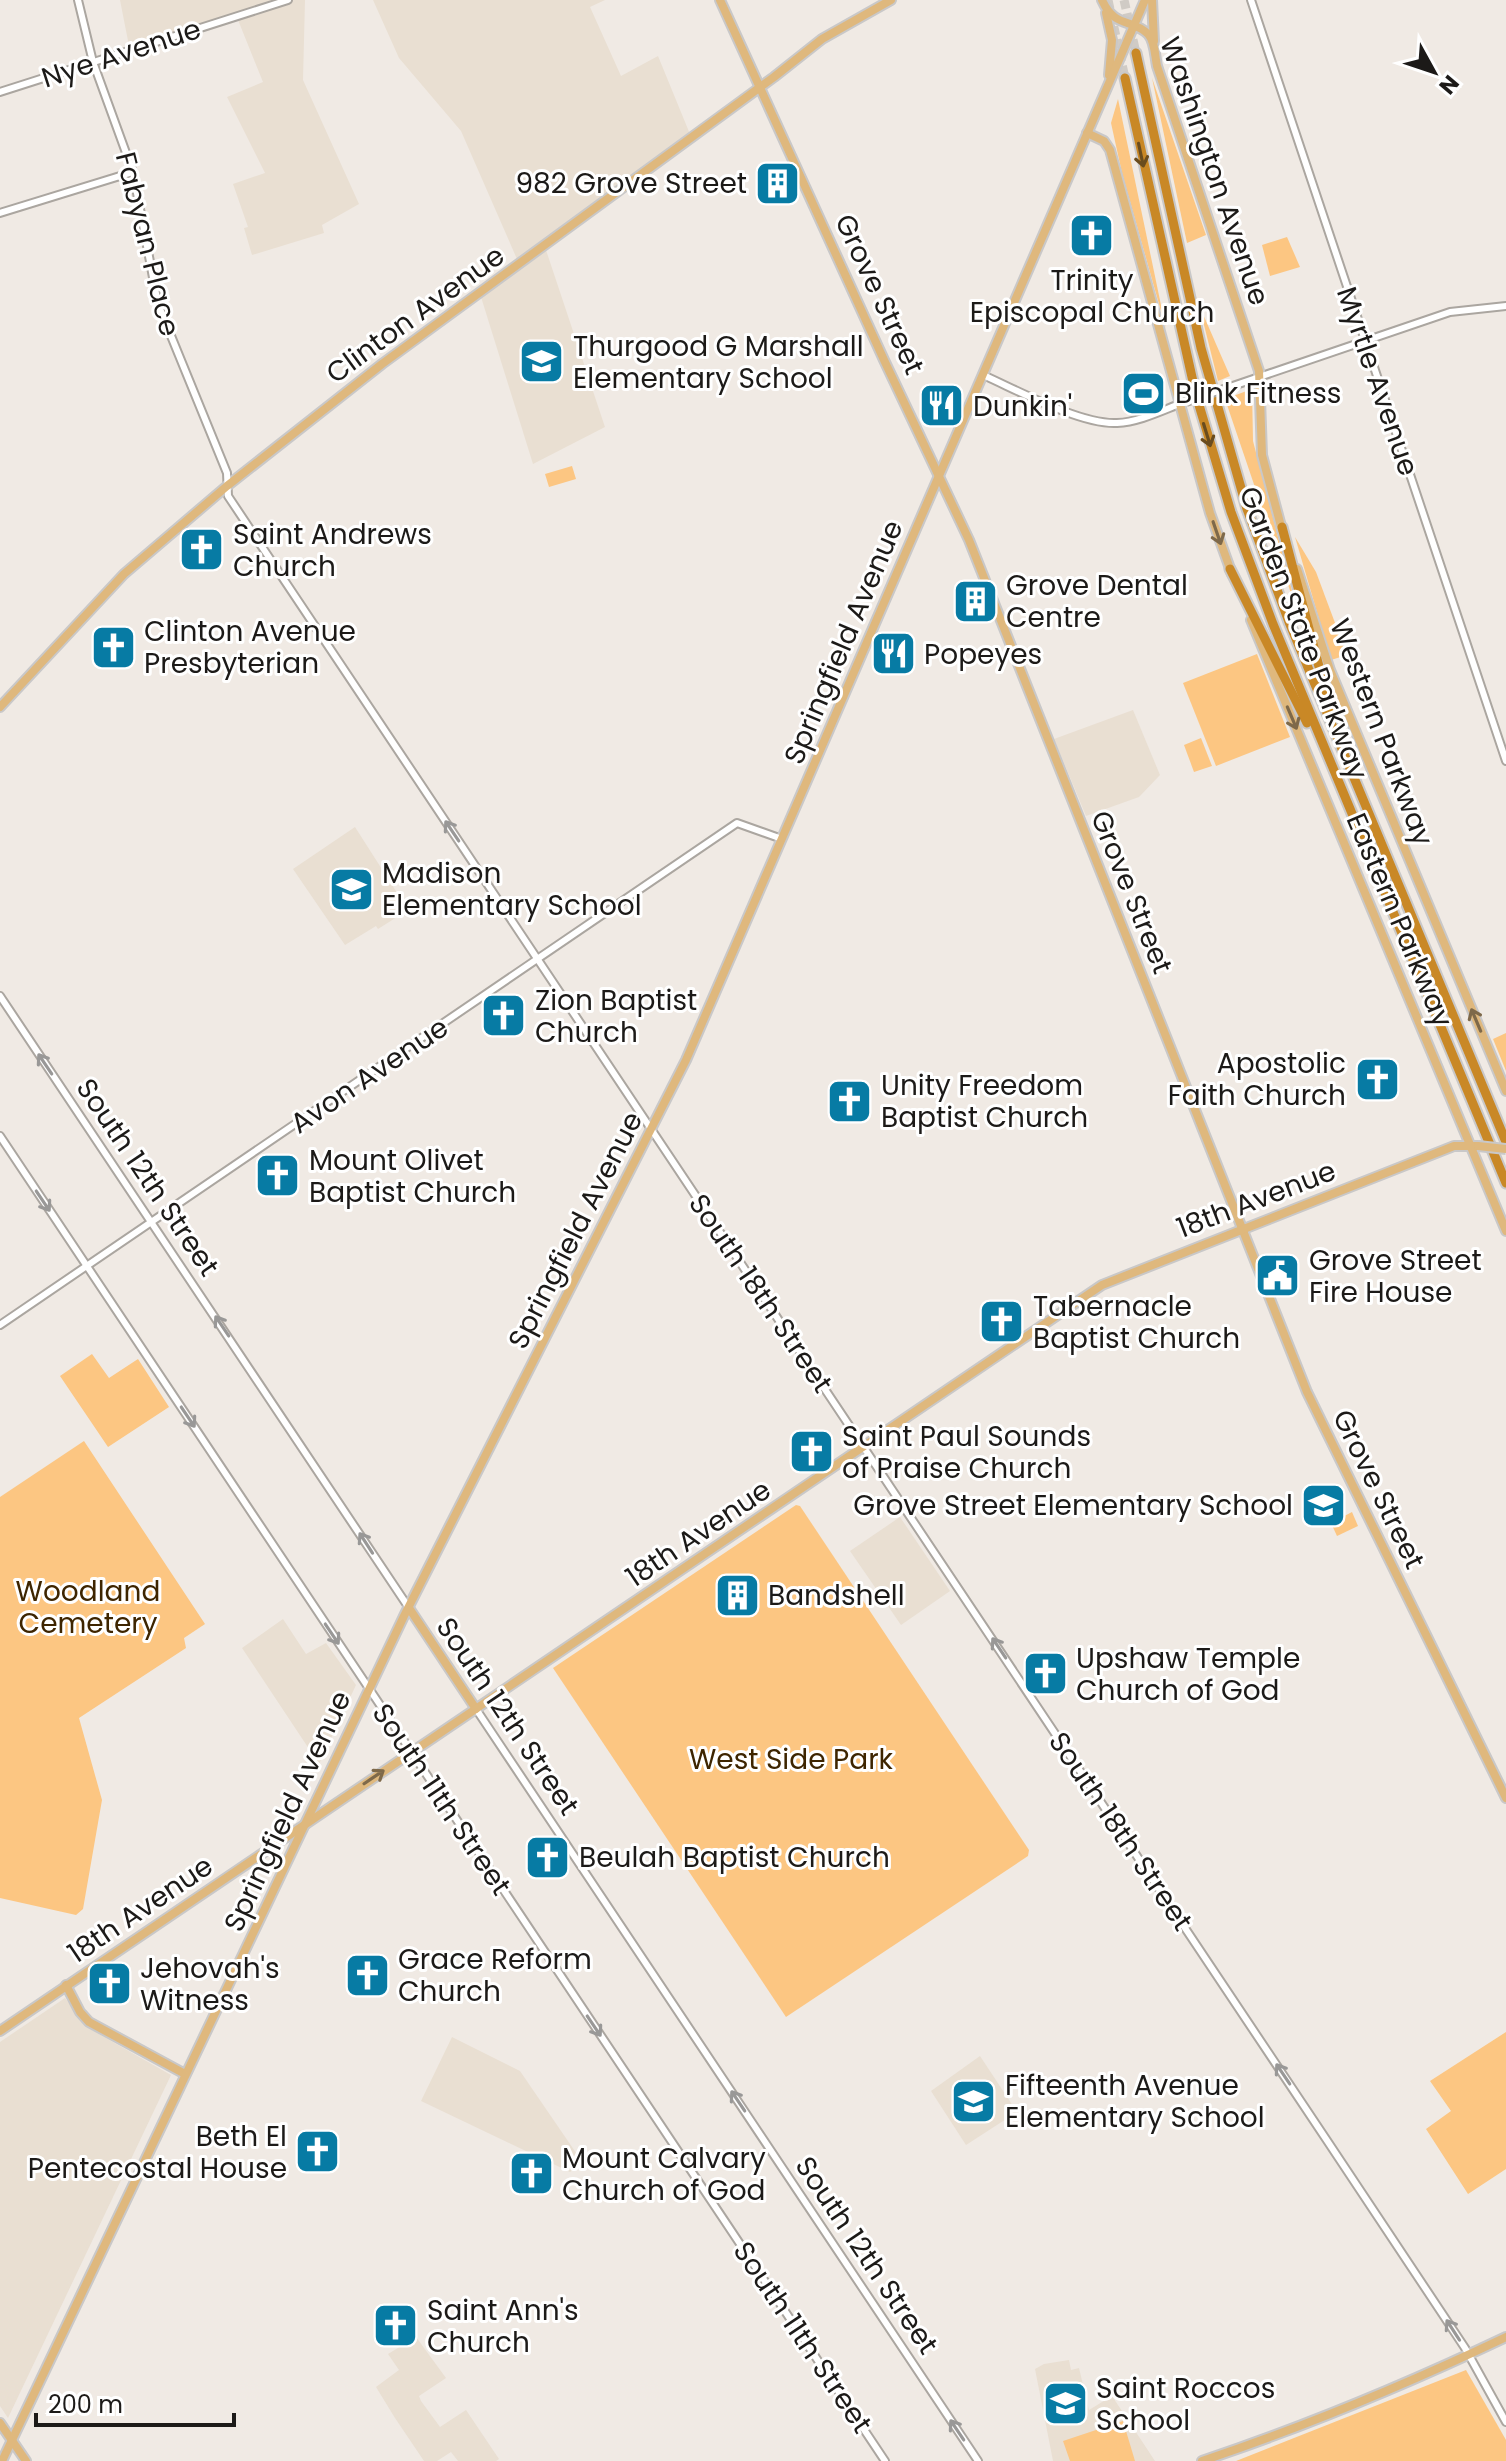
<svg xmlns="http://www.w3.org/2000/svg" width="1506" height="2461" font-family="Poppins,sans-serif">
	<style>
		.built { fill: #e9dfd2 }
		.green { fill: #fcc682 }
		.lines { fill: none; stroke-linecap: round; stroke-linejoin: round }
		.highway-tunnel { stroke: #d0cbc5; stroke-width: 9; stroke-dasharray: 9 4.5; stroke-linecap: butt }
		.minor-casing { stroke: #aba6a0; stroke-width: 10 }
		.major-casing { stroke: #c9c8c8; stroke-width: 12 }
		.highway-casing { stroke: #c9c8c8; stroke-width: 13 }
		.minor { stroke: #fff; stroke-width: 6 }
		.major { stroke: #dfb87d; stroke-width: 8 }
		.highway { stroke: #c98826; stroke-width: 9 }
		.minor-bridge-casing { stroke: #aba6a0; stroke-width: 10; stroke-linecap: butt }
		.major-bridge-casing { stroke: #c9c8c8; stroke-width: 12; stroke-linecap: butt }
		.minor-bridge { stroke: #fff; stroke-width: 6 }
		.major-bridge { stroke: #dfb87d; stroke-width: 8 }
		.oneway { stroke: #6a4c1e }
		.oneway2 { stroke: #7e694a }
		.oneway3 { stroke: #999897 }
		.labels { text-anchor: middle; stroke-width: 6; stroke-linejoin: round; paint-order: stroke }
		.street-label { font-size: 28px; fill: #1c1a18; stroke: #fff }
		.poi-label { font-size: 28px; fill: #1c1a18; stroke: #fff; text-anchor: start }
		.park-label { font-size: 28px; fill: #3e2500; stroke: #fff }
	</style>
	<rect width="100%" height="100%" fill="#f0eae4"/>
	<g class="built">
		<polygon points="120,0 305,0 303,80 359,204 322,225 324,233 252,255 244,228 248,227 233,184 265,173 227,97 263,82 236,15 130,51"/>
		<polygon points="373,0 605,0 590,7 621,76 658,56 692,139 520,266 461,131 399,58"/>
		<polygon points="546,250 605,427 533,464 481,297"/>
		<polygon points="1133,710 1160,775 1139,797 1086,816 1054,739"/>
		<polygon points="355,827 408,910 378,929 376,926 345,945 293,869"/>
		<polygon points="900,1517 950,1591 901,1625 850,1551"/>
		<polygon points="283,1619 306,1654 326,1643 356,1685 319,1764 242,1648"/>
		<polygon points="65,1998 90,2029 171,2075 8,2418 0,2406 0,2042"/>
		<polygon points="452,2037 520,2071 583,2163 570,2172 421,2101"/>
		<polygon points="980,2056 1017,2112 966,2145 931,2091"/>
		<polygon points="416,2337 446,2378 419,2396 421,2401 440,2427 466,2410 499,2459 496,2461 458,2461 451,2452 437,2461 424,2461 395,2418 376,2387 399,2370 388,2354"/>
		<polygon points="1069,2360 1071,2370 1079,2368 1089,2410 1112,2396 1155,2461 1053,2461 1035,2369 1044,2364"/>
	</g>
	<g class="green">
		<polygon points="1152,78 1206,235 1187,243"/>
		<polygon points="1118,99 1166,329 1122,173 1111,123"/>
		<polygon points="1287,237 1300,267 1270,276 1262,245"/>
		<polygon points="1199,305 1230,376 1218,381"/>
		<polygon points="1252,389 1253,441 1298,614 1225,399"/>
		<polygon points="572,466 576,479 549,487 545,474"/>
		<polygon points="1295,537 1316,572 1347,655 1331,660"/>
		<polygon points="1257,654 1290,737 1216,766 1183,683"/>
		<polygon points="1201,738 1212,766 1194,772 1184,745"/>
		<polygon points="1506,1033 1506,1071 1493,1039"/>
		<polygon points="92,1354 109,1378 138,1359 169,1407 108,1447 60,1376"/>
		<polygon points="84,1441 205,1624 184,1638 186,1648 79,1718 102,1800 83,1909 76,1915 0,1898 0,1497"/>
		<polygon points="796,1505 800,1506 1029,1850 1028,1856 786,2017 553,1668"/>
		<polygon points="1352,1512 1358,1526 1337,1536 1331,1523"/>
		<polygon points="1506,2032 1506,2169 1468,2194 1426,2129 1451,2111 1430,2081"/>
		<polygon points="1466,2370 1506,2440 1506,2461 1236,2461"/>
		<polygon points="1123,2421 1135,2461 1070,2461 1063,2441"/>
	</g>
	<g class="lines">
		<g class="highway-tunnel">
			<polyline points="1108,0 1125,78"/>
			<polyline points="1124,0 1136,53"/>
		</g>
		<defs>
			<g id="minor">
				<polyline points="78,0 93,62 133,172 158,304 227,473 228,496 1326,2139 1465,2348 1506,2422"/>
				<polyline points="1251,0 1506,761"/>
				<polyline points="0,92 288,0"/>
				<polyline points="0,213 133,172"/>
				<path d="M 983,375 C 1017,390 1081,425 1117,423 C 1139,422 1161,411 1182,403"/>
				<polyline points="1224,389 1450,312 1506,306"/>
				<polyline points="0,996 409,1608"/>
				<polyline points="0,1136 885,2461"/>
				<polyline points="0,1325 737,823 782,839"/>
				<polyline points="476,1709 978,2461"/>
			</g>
			<g id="major">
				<polyline points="720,0 884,360 969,540 1307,1392 1506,1798"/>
				<path d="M 1102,0 C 1115,29 1132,18 1148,34 C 1155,41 1155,57 1157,66 L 1259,371 L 1262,455 L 1282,530"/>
				<polyline points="1152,0 1154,41"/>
				<polyline points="1106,13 1112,40 1109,75"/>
				<polyline points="1087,133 1104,141 1110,150 1210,513 1232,574"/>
				<polyline points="1297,569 1330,670 1506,1091"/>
				<polyline points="1251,620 1506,1231"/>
				<polyline points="0,707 124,574 227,486 382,364 774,77 822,39 891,0"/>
				<polyline points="409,1608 476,1709"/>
				<polyline points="66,1985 80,2012 89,2022 185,2074"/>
				<polyline points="0,2031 1102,1285 1454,1146 1478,1146"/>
				<polyline points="0,2423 26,2461"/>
				<polyline points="2,2461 404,1616 686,1060 1145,0"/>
				<path d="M 1202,2461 C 1306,2426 1407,2384 1506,2337"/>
			</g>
			<g id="highway">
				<polyline points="1136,53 1201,348 1247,509 1289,622 1506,1142"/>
				<polyline points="1125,78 1196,395 1231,512 1273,624 1506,1183"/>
				<polyline points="1282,527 1330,708"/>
				<polyline points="1230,569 1307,723"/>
			</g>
		</defs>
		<use href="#minor" class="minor-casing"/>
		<use href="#major" class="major-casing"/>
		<use href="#highway" class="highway-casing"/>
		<use href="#minor" class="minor"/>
		<use href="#major" class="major"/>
		<use href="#highway" class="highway"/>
		<defs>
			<polyline id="minor-bridge" points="1186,402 1224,389"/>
			<polyline id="major-bridge" points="1478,1146 1506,1149"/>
		</defs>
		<use href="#minor-bridge" class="minor-bridge-casing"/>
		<use href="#major-bridge" class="major-bridge-casing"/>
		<use href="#minor-bridge" class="minor-bridge"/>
		<use href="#major-bridge" class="major-bridge"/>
	</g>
	<defs><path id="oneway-shaft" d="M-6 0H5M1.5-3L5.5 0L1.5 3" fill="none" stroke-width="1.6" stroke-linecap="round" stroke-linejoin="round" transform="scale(2)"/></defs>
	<g class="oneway">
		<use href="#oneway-shaft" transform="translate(1141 155) rotate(78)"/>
		<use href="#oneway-shaft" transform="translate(1207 435) rotate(73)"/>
	</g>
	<g class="oneway2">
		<use href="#oneway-shaft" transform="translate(1217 533) rotate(71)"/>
		<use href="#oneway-shaft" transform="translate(1292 718) rotate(67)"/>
		<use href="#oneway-shaft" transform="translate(1476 1020) rotate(-113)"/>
		<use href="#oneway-shaft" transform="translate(374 1777) rotate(-34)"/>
	</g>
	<g class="oneway3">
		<use href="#oneway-shaft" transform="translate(452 831) rotate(-124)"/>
		<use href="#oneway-shaft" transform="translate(45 1064) rotate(-124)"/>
		<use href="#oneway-shaft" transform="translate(43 1201) rotate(56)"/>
		<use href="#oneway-shaft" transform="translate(222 1326) rotate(-124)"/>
		<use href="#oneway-shaft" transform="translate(188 1417) rotate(56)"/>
		<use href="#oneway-shaft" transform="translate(366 1543) rotate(-123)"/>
		<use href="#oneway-shaft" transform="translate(332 1634) rotate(56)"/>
		<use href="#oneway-shaft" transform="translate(999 1648) rotate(-124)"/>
		<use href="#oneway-shaft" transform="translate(594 2026) rotate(56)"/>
		<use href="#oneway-shaft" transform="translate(1283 2074) rotate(-124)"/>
		<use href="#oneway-shaft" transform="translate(738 2101) rotate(-124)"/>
		<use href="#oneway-shaft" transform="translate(1453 2330) rotate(-123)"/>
		<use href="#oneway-shaft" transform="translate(957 2430) rotate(-124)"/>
	</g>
	<defs>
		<symbol id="building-square" viewBox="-11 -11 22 22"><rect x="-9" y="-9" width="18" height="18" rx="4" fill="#077ba4" stroke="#fff"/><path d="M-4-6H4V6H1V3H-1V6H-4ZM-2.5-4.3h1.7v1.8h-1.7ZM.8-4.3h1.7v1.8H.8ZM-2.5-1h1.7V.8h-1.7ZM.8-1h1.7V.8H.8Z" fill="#fff"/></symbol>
		<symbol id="church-square" viewBox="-11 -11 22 22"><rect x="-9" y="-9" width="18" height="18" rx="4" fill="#077ba4" stroke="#fff"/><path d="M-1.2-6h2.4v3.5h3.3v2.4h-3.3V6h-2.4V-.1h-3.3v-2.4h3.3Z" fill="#fff"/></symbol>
		<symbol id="school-square" viewBox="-11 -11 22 22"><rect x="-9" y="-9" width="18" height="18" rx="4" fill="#077ba4" stroke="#fff"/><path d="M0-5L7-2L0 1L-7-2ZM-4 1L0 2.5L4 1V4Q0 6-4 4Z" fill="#fff"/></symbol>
		<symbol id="stadium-square" viewBox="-11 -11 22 22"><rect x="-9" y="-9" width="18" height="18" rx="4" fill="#077ba4" stroke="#fff"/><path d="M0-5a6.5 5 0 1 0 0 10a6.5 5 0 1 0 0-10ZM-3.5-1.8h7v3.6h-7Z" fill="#fff"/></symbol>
		<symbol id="restaurant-square" viewBox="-11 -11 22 22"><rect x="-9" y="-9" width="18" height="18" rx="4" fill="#077ba4" stroke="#fff"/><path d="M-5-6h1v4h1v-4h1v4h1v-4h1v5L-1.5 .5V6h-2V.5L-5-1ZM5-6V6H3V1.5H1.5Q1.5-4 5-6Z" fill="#fff"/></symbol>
		<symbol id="civic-square" viewBox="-11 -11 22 22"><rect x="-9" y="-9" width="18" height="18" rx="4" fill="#077ba4" stroke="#fff"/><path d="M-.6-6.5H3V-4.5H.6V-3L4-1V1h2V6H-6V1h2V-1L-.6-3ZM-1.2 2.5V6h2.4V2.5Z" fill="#fff"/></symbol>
	</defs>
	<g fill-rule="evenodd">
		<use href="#building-square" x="752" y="158" width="51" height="51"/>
		<use href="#church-square" x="1066" y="210" width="51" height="51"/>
		<use href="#school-square" x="516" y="336" width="51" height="51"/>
		<use href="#stadium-square" x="1118" y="368" width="51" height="51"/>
		<use href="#restaurant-square" x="916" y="380" width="51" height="51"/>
		<use href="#church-square" x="176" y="524" width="51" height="51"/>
		<use href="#building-square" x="950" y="576" width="51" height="51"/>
		<use href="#church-square" x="88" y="622" width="51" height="51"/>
		<use href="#restaurant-square" x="868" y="628" width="51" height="51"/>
		<use href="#school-square" x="326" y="864" width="51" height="51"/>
		<use href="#church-square" x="478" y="990" width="51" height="51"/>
		<use href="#church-square" x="1352" y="1054" width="51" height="51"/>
		<use href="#church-square" x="824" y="1076" width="51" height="51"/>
		<use href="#church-square" x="252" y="1150" width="51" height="51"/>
		<use href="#civic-square" x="1252" y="1250" width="51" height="51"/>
		<use href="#church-square" x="976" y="1296" width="51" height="51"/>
		<use href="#church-square" x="786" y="1426" width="51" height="51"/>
		<use href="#school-square" x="1298" y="1480" width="51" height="51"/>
		<use href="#building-square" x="712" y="1570" width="51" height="51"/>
		<use href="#church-square" x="1020" y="1648" width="51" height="51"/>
		<use href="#church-square" x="522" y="1832" width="51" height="51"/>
		<use href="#church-square" x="342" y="1950" width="51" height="51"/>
		<use href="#church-square" x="84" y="1958" width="51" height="51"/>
		<use href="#school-square" x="948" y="2076" width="51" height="51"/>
		<use href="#church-square" x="292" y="2126" width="51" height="51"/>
		<use href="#church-square" x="506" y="2148" width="51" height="51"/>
		<use href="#church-square" x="370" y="2300" width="51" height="51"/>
		<use href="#school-square" x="1040" y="2378" width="51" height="51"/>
	</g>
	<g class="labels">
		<g class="street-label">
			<text transform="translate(121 53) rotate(-18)" y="10">Nye Avenue</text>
			<text transform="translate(1215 171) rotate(71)" y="10">Washington Avenue</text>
			<text transform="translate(148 244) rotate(76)" y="10">Fabyan Place</text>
			<text transform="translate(880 294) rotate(65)" y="10">Grove Street</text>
			<text transform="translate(415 314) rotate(-36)" y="10">Clinton Avenue</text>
			<text transform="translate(1378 381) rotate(71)" y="10">Myrtle Avenue</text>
			<text transform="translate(1304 633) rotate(69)" y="10">Garden State Parkway</text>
			<text transform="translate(843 642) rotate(-67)" y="10">Springfield Avenue</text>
			<text transform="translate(1382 732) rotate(69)" y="10">Western Parkway</text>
			<text transform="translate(1132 892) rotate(68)" y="10">Grove Street</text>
			<text transform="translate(1400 920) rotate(67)" y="10">Eastern Parkway</text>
			<text transform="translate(369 1075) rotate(-34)" y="10">Avon Avenue</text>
			<text transform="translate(148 1177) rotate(56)" y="10">South 12th Street</text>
			<text transform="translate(1256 1199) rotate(-21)" y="10">18th Avenue</text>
			<text transform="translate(575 1230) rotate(-63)" y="10">Springfield Avenue</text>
			<text transform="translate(761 1293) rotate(56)" y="10">South 18th Street</text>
			<text transform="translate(1379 1489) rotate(64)" y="10">Grove Street</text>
			<text transform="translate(698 1533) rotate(-34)" y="10">18th Avenue</text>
			<text transform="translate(508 1716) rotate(56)" y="10">South 12th Street</text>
			<text transform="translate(442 1799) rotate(56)" y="10">South 11th Street</text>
			<text transform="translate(287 1811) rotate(-65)" y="10">Springfield Avenue</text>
			<text transform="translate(1121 1831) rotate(56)" y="10">South 18th Street</text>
			<text transform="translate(140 1909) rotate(-34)" y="10">18th Avenue</text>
			<text transform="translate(867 2255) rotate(56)" y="10">South 12th Street</text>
			<text transform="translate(803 2337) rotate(56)" y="10">South 11th Street</text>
		</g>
		<g class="poi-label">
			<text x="747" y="193" text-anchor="end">982 Grove Street</text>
			<text x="1092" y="290" text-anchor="middle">Trinity<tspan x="1092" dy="32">Episcopal Church</tspan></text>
			<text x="573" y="356">Thurgood G Marshall<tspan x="573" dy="32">Elementary School</tspan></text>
			<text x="1175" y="403">Blink Fitness</text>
			<text x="973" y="416">Dunkin'</text>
			<text x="233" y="544">Saint Andrews<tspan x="233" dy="32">Church</tspan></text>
			<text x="1006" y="595">Grove Dental<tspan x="1006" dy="32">Centre</tspan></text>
			<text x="144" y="641">Clinton Avenue<tspan x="144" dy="32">Presbyterian</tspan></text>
			<text x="924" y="664">Popeyes</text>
			<text x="382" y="883">Madison<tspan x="382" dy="32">Elementary School</tspan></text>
			<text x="535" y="1010">Zion Baptist<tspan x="535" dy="32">Church</tspan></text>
			<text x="1346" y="1073" text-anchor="end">Apostolic<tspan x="1346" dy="32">Faith Church</tspan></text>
			<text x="881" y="1095">Unity Freedom<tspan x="881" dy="32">Baptist Church</tspan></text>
			<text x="309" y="1170">Mount Olivet<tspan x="309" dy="32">Baptist Church</tspan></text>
			<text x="1309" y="1270">Grove Street<tspan x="1309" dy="32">Fire House</tspan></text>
			<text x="1033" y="1316">Tabernacle<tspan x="1033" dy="32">Baptist Church</tspan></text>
			<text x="842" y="1446">Saint Paul Sounds<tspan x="842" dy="32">of Praise Church</tspan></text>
			<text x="1293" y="1515" text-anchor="end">Grove Street Elementary School</text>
			<text x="768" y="1605">Bandshell</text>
			<text x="1076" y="1668">Upshaw Temple<tspan x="1076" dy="32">Church of God</tspan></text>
			<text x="579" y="1867">Beulah Baptist Church</text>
			<text x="398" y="1969">Grace Reform<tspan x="398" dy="32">Church</tspan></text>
			<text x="140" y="1978">Jehovah's<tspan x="140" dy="32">Witness</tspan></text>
			<text x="1005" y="2095">Fifteenth Avenue<tspan x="1005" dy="32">Elementary School</tspan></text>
			<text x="287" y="2146" text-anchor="end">Beth El<tspan x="287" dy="32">Pentecostal House</tspan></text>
			<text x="562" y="2168">Mount Calvary<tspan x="562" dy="32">Church of God</tspan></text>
			<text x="427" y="2320">Saint Ann's<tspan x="427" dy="32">Church</tspan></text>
			<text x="1096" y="2398">Saint Roccos<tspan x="1096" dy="32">School</tspan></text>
		</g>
		<g class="park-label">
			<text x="88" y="1601">Woodland<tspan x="88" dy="32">Cemetery</tspan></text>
			<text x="791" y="1769">West Side Park</text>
		</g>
	</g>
	<g transform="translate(1434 72) rotate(130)" stroke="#ffffff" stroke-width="6" paint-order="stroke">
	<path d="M0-6L14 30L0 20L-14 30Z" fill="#1c1a18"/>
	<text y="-12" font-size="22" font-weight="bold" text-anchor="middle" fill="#1c1a18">N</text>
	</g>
	<path d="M36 2413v12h198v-12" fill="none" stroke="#1c1a18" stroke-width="4"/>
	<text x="48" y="2413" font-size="24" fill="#1c1a18" stroke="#ffffff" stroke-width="6" paint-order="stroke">200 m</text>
</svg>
